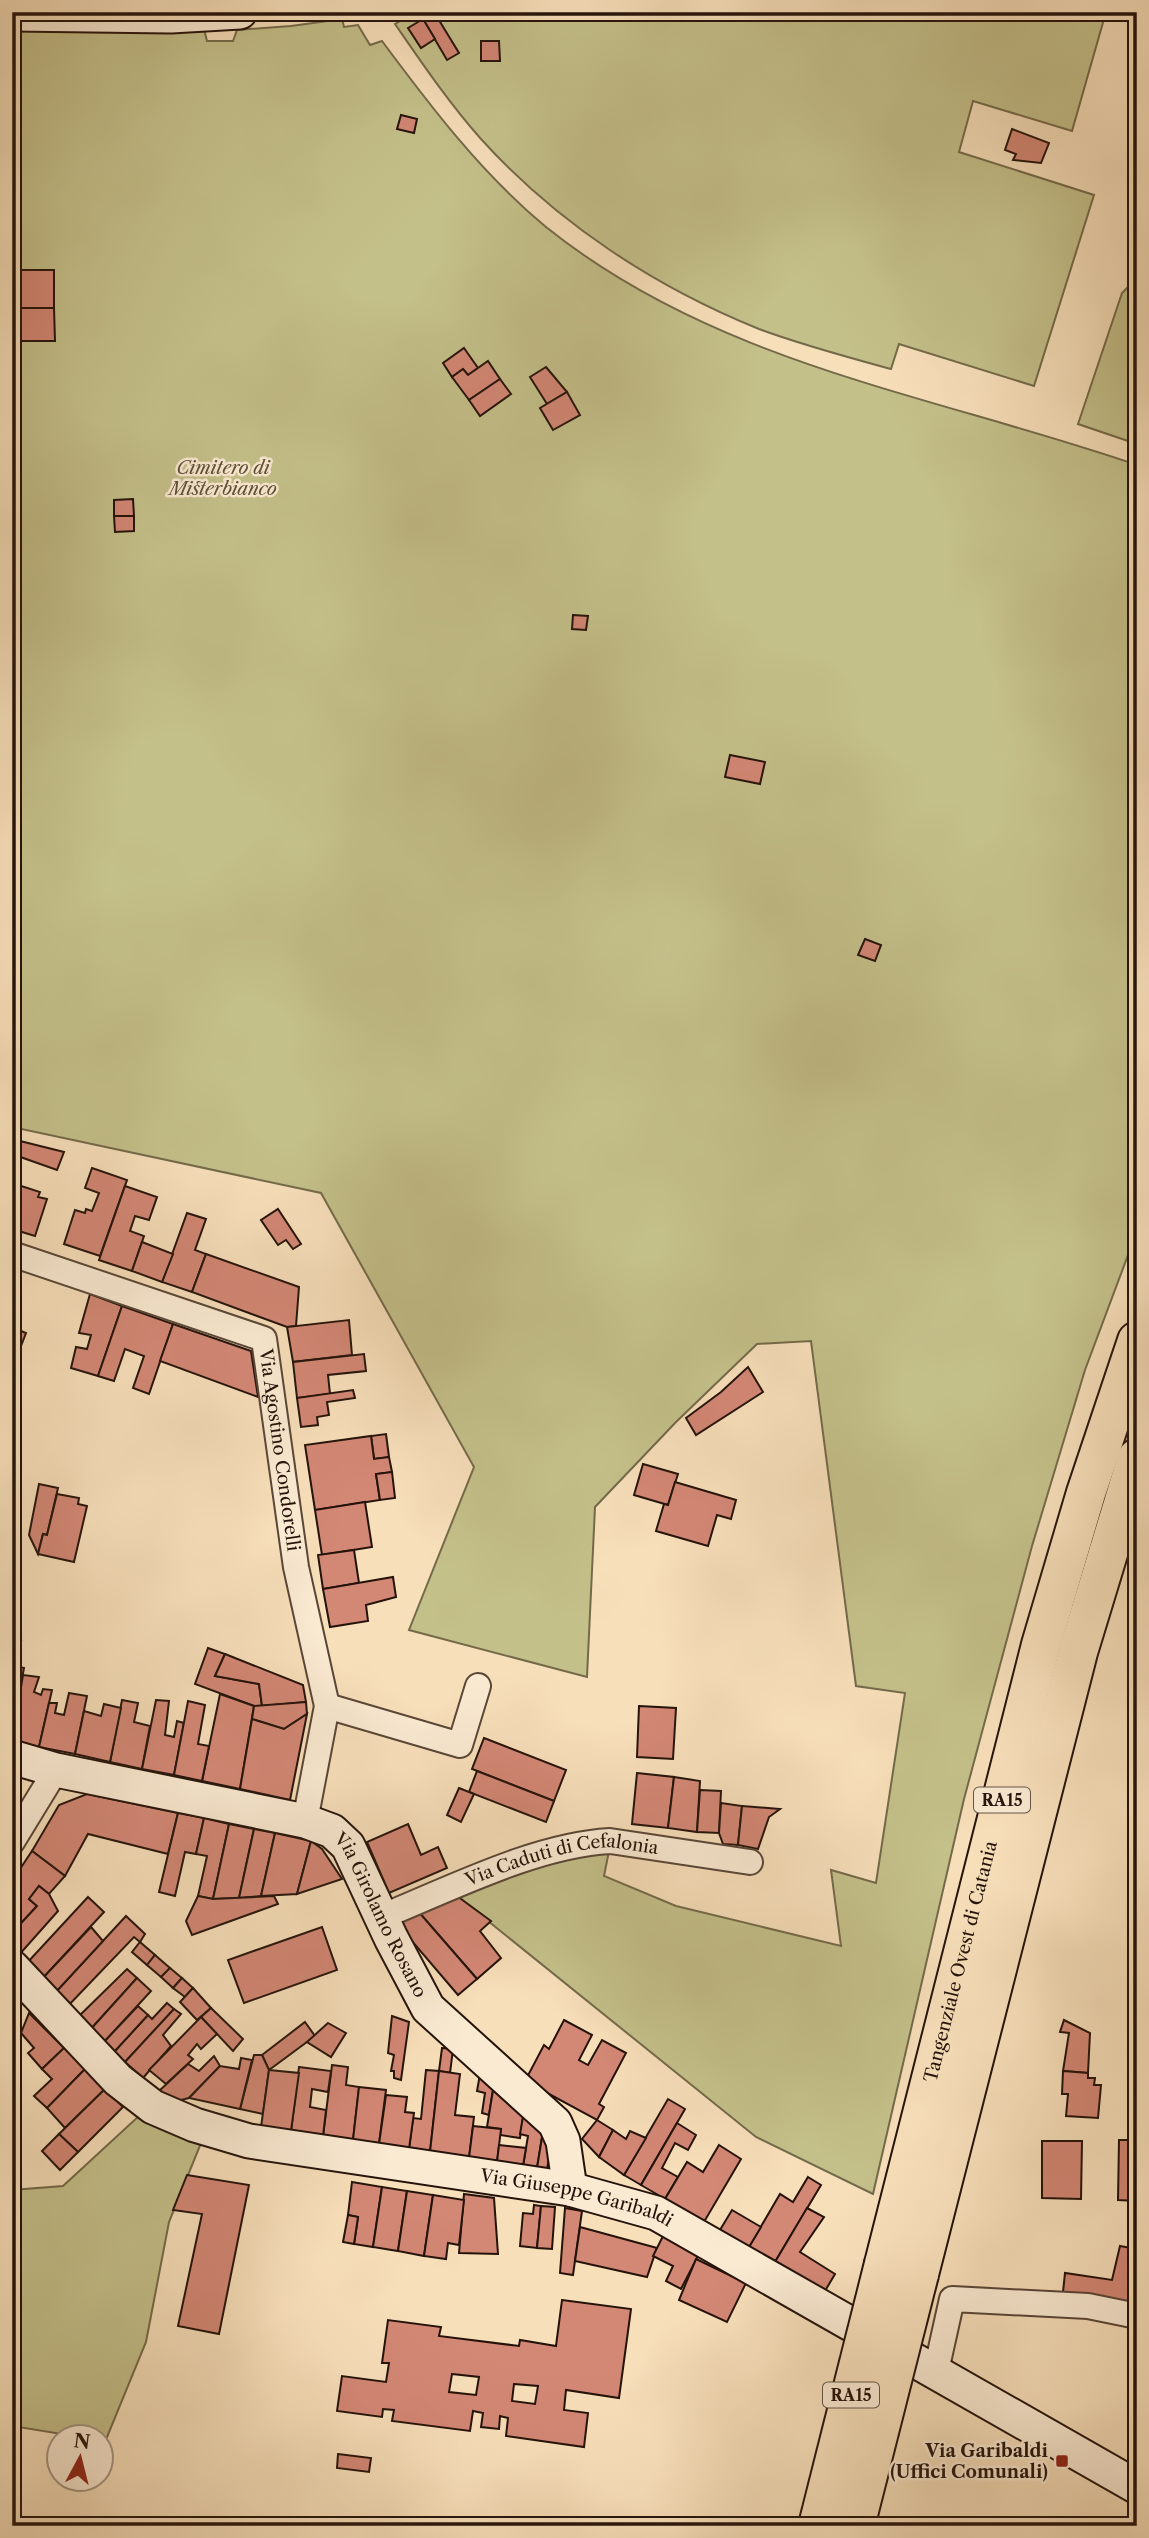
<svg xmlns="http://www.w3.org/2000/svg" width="1149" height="2538" font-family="'Libre Caslon Text',serif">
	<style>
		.green { fill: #c4c08a; stroke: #746a4a; stroke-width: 2 }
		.building { fill: #d38775; stroke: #25130b; stroke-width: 2; fill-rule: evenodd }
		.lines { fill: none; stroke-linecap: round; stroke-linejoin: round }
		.street-casing { stroke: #5a4637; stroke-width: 28 }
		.secondary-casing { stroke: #25130b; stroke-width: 37 }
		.highway-casing { stroke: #25130b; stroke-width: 42 }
		.street { stroke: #faead2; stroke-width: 24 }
		.secondary { stroke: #faead2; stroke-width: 33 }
		.highway { stroke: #f7dfba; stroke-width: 38 }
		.highway-bridge-casing { stroke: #25130b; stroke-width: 42; stroke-linecap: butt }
		.highway-bridge { stroke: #f7dfba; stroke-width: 38 }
		.poi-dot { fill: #8f2418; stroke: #faead2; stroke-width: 2.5 }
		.labels { text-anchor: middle; stroke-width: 5; stroke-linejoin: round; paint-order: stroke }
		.shield { fill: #faead2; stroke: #655447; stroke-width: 2 }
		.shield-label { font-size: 16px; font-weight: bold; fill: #25130b }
		.park-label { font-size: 18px; font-style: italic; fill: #5d5037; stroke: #faead2 }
		.street-label { font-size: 18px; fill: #25130b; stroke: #faead2 }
		.poi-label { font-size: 18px; font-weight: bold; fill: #25130b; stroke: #faead2; text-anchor: end }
	</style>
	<rect width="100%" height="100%" fill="#f7dfba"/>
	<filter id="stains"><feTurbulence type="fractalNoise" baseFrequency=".00286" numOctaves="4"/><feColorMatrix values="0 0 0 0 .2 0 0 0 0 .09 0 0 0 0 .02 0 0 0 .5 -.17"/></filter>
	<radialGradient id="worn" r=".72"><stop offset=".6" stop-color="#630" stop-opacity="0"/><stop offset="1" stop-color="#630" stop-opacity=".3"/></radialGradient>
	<g class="green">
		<path d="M 416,12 L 1106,12 L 1072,131 L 973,101 L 959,152 L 1094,195 L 1034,386 L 899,344 L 891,369 C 847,357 802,345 759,329 C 655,287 557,223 481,139 C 449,103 422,63 395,24 Z"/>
		<path d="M 342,19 L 344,27 L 358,25 L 370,45 L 382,41 C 431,107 482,174 546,227 C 718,365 934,395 1137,465 L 1137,1231 L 1085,1370 L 1032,1546 L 964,1799 L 873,2194 L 756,2137 L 457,1896 L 536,1865 L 609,1851 L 604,1876 L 676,1906 L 841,1946 L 831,1870 L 876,1883 L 905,1693 L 856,1686 L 811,1341 L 757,1344 L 676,1422 L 595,1507 L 587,1677 L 409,1630 L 474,1467 L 321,1193 L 12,1127 L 12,27 L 204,29 L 207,41 L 233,41 L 237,30 L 291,26 Z"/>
		<polygon points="1137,278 1137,444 1078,424 1122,293"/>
		<polygon points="140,2115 159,2128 201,2143 169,2222 146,2342 105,2442 102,2441 102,2436 74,2436 12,2426 12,2190 63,2186"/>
	</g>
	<g class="building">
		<polygon points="434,12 459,53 447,60 423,19"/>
		<polygon points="423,19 435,39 421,48 408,28"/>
		<polygon points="481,41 499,41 500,61 481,61"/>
		<polygon points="401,115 417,119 414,133 397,129"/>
		<polygon points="1012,129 1049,143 1041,163 1013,160 1016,154 1005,150"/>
		<rect x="15" y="270" width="39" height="38"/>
		<polygon points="15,308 54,308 55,341 15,341"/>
		<polygon points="464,348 478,368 468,375 463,369 452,377 443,363"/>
		<polygon points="488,361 500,379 469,400 452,377 463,369 468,375"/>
		<polygon points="546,367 567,392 547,404 530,377"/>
		<polygon points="500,379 511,394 480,416 469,400"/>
		<polygon points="567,392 580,415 553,430 540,408"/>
		<polygon points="133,499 134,516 114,516 114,500"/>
		<polygon points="114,516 134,516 134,531 115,532"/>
		<polygon points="573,615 588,616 586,630 572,629"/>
		<polygon points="730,755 765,762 760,784 725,777"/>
		<polygon points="865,939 881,945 875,961 858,955"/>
		<polygon points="16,1140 64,1152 57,1170 12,1154"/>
		<polygon points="92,1168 127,1180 100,1256 64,1244 75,1210 85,1213 86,1209 92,1211 99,1193 85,1188"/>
		<polygon points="12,1183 40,1192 38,1197 47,1199 35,1236 12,1229"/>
		<polygon points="125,1186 157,1197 149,1220 135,1216 130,1231 144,1236 132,1271 99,1260"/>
		<polygon points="278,1209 301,1244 293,1249 286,1240 278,1245 261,1220"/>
		<polygon points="187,1213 206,1219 195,1250 206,1254 192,1292 162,1282"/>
		<polygon points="142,1242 173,1254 162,1282 132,1271"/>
		<polygon points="206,1254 299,1287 296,1326 287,1327 192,1292"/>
		<polygon points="90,1294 122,1306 98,1376 71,1368 76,1347 87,1349 91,1335 79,1333"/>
		<polygon points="122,1306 173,1324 149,1394 133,1388 144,1356 125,1349 114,1381 98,1376"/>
		<polygon points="349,1320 352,1355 293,1362 287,1327"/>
		<polygon points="173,1324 251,1351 258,1397 160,1361"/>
		<polygon points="12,1327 26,1333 21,1346 12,1342"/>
		<polygon points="364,1354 366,1371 328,1375 330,1394 297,1398 293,1362"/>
		<polygon points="748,1367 763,1392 696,1435 686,1418 721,1392"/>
		<polygon points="353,1390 355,1398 327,1402 329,1415 317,1417 318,1425 301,1427 297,1398"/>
		<polygon points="386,1434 389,1457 374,1459 371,1436"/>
		<polygon points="371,1436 374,1459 389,1457 392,1472 376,1474 380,1500 315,1510 305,1445"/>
		<polygon points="643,1464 678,1474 668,1505 634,1495"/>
		<polygon points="392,1472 395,1498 380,1500 376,1474"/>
		<polygon points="675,1482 736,1500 731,1519 717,1515 708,1546 656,1531 664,1504 668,1505"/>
		<polygon points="39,1484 58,1488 47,1535 43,1534 38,1554 29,1535"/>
		<polygon points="57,1494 79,1498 78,1504 87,1506 74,1562 38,1554 43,1534 47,1535"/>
		<polygon points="365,1502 372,1547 322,1555 315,1510"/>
		<polygon points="354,1550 359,1583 323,1589 318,1555"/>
		<polygon points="393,1577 396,1597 366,1605 368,1621 330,1627 323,1589"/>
		<polygon points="12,1641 21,1641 15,1666 24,1668 12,1731"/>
		<polygon points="208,1648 225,1654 215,1676 259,1684 262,1706 254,1706 195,1684"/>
		<polygon points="225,1654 303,1685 306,1702 262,1706 259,1684 215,1676"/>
		<polygon points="23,1675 39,1677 34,1692 41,1695 43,1689 52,1690 39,1747 12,1741"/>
		<polygon points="69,1693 87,1696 75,1754 39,1747 49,1703 57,1703 55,1713 64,1715"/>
		<polygon points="220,1694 254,1706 240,1789 202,1781"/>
		<polygon points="122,1700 138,1703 134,1722 150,1726 142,1769 110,1762"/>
		<polygon points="156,1700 169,1701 165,1735 174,1737 177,1721 184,1723 174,1775 142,1769"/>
		<polygon points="188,1701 205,1705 198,1744 209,1746 202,1781 174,1775"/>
		<polygon points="306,1702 307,1714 284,1729 252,1719 254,1706"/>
		<polygon points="104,1704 121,1708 110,1762 75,1754 84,1711 101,1716"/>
		<polygon points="639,1706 676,1708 673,1759 637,1757"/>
		<polygon points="307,1714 290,1800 240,1789 252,1719 284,1729"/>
		<polygon points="484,1738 566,1770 554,1801 472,1769"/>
		<polygon points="477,1771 554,1801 546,1822 469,1792"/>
		<polygon points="637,1773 674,1777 668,1828 632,1824"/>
		<polygon points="674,1777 700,1781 697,1832 668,1828"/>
		<polygon points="459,1788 474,1794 461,1822 447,1815"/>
		<polygon points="700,1790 721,1791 719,1833 697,1832"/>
		<polygon points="87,1794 178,1813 168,1854 88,1834 65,1876 32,1851 59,1805"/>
		<polygon points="721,1803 742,1806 738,1845 723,1844 719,1833"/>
		<polygon points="742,1806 780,1809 769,1817 758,1849 738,1845"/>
		<polygon points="178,1813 204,1818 196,1854 185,1852 175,1896 159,1892"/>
		<polygon points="204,1818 229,1824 213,1899 198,1896 207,1856 196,1854"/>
		<polygon points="229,1824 254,1829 239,1898 213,1899"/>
		<polygon points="408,1824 421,1855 438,1847 447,1868 389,1893 367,1842"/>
		<polygon points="254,1829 275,1833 261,1896 239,1898"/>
		<polygon points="275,1833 311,1841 297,1894 261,1896"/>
		<polygon points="311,1841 322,1849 342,1879 297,1894"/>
		<polygon points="32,1851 65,1876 49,1894 39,1886 29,1899 37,1906 12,1933 12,1881"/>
		<polygon points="39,1886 49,1894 58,1911 19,1955 12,1946 12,1933 37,1906 29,1899"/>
		<polygon points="198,1896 213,1899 274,1896 278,1904 192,1935 186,1921"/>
		<polygon points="457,1896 491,1921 480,1931 501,1958 477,1979 417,1910"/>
		<polygon points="88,1897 104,1912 41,1980 26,1964"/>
		<polygon points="417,1910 477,1979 458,1995 399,1926 399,1917"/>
		<polygon points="126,1916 145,1934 140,1942 134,1937 66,2008 54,1994"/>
		<polygon points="91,1927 103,1941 54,1994 41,1980"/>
		<polygon points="322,1927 337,1970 244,2003 228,1960"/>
		<polygon points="140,1942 155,1955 147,1965 132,1952"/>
		<polygon points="155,1955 170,1968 161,1977 147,1965"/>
		<polygon points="170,1968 182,1978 173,1988 161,1977"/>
		<polygon points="127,1969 137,1978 90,2030 77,2018"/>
		<polygon points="137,1978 151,1991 104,2042 90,2030"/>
		<polygon points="182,1978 193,1988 185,1997 173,1988"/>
		<polygon points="193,1988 211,2008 197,2020 180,2002"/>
		<polygon points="167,2003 174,2009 125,2062 114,2052 148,2015 152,2019"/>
		<polygon points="138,2006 148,2015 114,2052 104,2042"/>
		<polygon points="211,2008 243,2039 233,2051 201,2017"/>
		<polygon points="174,2009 181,2014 163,2035 171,2046 143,2078 125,2062"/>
		<polygon points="29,2013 64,2048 42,2069 28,2053 34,2048 21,2033"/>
		<polygon points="392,2016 409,2022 401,2080 394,2078 394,2071 391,2071 394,2055 388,2053"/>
		<polygon points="201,2017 217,2034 201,2049 197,2044 188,2055 193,2059 166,2084 149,2070"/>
		<polygon points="564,2020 592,2035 579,2060 588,2065 602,2040 626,2053 599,2104 604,2107 597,2120 525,2081 544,2045 549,2049"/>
		<polygon points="1064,2020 1090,2033 1088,2073 1063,2071 1069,2033 1060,2032"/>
		<polygon points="305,2022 315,2036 269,2070 262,2055"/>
		<polygon points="328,2023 346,2033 331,2057 307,2042"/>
		<polygon points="64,2048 85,2069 47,2108 34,2096 52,2079 42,2069"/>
		<polygon points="442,2048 453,2049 450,2073 439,2071"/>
		<polygon points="254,2055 262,2055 269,2070 263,2114 240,2109"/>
		<polygon points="214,2056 220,2066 189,2098 177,2101 159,2091 188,2064 199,2071"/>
		<polygon points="241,2058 252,2060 240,2109 189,2098 220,2066 239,2069"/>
		<polygon points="332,2065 348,2067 346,2085 359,2087 353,2140 323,2136"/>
		<polygon points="299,2067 331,2071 328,2092 312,2089 310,2107 326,2110 323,2136 291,2131"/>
		<polygon points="85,2069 105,2089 65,2128 47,2108"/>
		<polygon points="269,2070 299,2073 291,2131 261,2127"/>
		<polygon points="426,2070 439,2071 430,2152 409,2149 413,2118 421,2119"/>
		<polygon points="439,2071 460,2074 455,2115 474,2117 469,2158 430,2152"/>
		<polygon points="1063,2071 1088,2073 1088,2078 1095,2078 1094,2085 1101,2085 1098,2118 1066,2116 1068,2094 1062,2094"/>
		<polygon points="480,2074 494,2084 489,2115 482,2113 485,2093 477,2091"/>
		<polygon points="494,2084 524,2111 520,2138 500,2135 501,2129 487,2127"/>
		<polygon points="359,2087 386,2090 379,2144 353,2140"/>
		<polygon points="105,2089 123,2107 78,2152 59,2134"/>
		<polygon points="386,2095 407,2097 405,2112 414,2113 409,2149 379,2144"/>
		<polygon points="668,2099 685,2109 641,2185 624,2175"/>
		<polygon points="524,2111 544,2125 537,2168 523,2166 528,2136 520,2134"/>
		<polygon points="597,2120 613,2130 599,2157 582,2139"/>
		<polygon points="677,2123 696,2135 688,2150 675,2143 662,2168 678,2177 665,2199 641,2185"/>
		<polygon points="544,2125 552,2138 547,2170 537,2168"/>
		<polygon points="473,2126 501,2129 497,2162 469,2158"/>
		<polygon points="613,2130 626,2139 630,2131 646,2138 624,2175 599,2157"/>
		<polygon points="59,2134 78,2152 60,2170 42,2151"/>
		<polygon points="1119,2140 1137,2140 1137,2201 1118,2200"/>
		<polygon points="1042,2141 1082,2141 1081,2199 1042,2198"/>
		<polygon points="499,2145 526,2148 523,2166 497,2162"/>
		<polygon points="719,2145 741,2159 704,2222 665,2199 687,2162 703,2172"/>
		<polygon points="187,2175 249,2185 219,2334 178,2326 202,2214 173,2210"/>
		<polygon points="808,2177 821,2185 775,2262 749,2247 780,2194 793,2202"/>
		<polygon points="352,2182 382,2187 373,2247 354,2244 358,2217 348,2215"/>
		<polygon points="382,2187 407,2191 398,2251 373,2247"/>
		<polygon points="407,2191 433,2195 424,2256 398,2251"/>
		<polygon points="464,2194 494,2198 498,2254 459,2253"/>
		<polygon points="433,2195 464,2200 459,2245 448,2243 446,2259 424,2256"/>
		<polygon points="534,2205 541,2206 537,2248 520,2246 523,2213 533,2214"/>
		<polygon points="541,2206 555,2207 552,2249 537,2248"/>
		<polygon points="565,2208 582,2211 573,2275 560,2273"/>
		<polygon points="807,2208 824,2217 800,2252 835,2274 825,2291 775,2262"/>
		<polygon points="732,2210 761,2227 749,2247 720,2230"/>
		<polygon points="348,2215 358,2217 354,2244 343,2242"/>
		<polygon points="580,2227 657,2248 647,2277 575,2261"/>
		<polygon points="663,2236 699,2254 681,2289 666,2281 673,2266 653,2256"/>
		<polygon points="1120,2246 1137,2249 1137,2304 1063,2292 1065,2273 1112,2280"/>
		<polygon points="696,2259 746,2283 727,2322 679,2300"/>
		<path d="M 562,2300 L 631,2309 L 619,2398 L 566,2390 L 564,2410 L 588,2413 L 584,2447 L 506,2436 L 508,2418 L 500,2416 L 499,2429 L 481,2427 L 483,2413 L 473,2411 L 470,2431 L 392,2421 L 394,2410 L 383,2409 L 382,2417 L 337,2411 L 342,2376 L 386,2382 L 389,2363 L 382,2363 L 388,2320 L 441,2327 L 439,2336 L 519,2346 L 520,2340 L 556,2346 ZM 452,2374 L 479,2377 L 476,2395 L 449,2392 ZM 514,2384 L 538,2386 L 535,2404 L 512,2401 Z"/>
		<polygon points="338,2454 371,2458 369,2472 337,2468"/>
	</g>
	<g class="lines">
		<defs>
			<g id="street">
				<path id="s1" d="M 12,1254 L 264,1339 L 296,1567 L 327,1706 L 305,1821"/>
				<polyline points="327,1706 460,1745 478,1686"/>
				<polyline points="12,1842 56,1770"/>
				<path id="s2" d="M 381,1917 C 450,1889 536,1845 610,1841 L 750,1862"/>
				<polyline points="936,2371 952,2299 1088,2306 1137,2316"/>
			</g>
			<g id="secondary">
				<polyline points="12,14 171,16 240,12"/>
				<path id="s3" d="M 12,1757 L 56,1770 L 305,1821 L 332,1831 L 348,1846 L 391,1938 L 428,2008 L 555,2123 L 563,2141 L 570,2189"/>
				<path id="s4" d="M 12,1967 L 118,2080 L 153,2107 L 195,2125 L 249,2141 L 570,2189 L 656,2213 L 1137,2487"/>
			</g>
			<g id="highway">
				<path id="s5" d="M 884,2264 L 1041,1645 L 1086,1493 L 1137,1341"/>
				<polyline points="919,2274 1078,1652 1137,1458"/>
			</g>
		</defs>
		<use href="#street" class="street-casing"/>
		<use href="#secondary" class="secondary-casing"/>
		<use href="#highway" class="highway-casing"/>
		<use href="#street" class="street"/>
		<use href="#secondary" class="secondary"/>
		<use href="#highway" class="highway"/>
		<defs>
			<g id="highway-bridge">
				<polyline points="818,2526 884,2264"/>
				<polyline points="855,2526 919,2274"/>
			</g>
		</defs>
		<use href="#highway-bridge" class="highway-bridge-casing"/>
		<use href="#highway-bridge" class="highway-bridge"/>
	</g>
	<rect class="poi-dot" x="1055" y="2454" width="14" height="14" rx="3.5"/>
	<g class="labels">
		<g class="shield">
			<rect x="974" y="1787.5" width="56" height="25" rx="5"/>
			<rect x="823" y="2382.5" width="56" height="25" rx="5"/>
		</g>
		<g class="shield-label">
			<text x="1002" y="1806">RA15</text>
			<text x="851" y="2401">RA15</text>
		</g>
		<g class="park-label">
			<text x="223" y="474">Cimitero di<tspan x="223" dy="21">Misterbianco</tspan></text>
		</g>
		<g class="street-label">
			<text dy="6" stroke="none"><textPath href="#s1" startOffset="378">Via Agostino Condorelli</textPath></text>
			<text dy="6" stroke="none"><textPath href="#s2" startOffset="192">Via Caduti di Cefalonia</textPath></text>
			<text dy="6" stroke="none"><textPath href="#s3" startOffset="427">Via Girolamo Rosano</textPath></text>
			<text dy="6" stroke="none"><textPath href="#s5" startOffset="312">Tangenziale Ovest di Catania</textPath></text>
			<text dy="6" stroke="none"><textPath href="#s4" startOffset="634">Via Giuseppe Garibaldi</textPath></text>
		</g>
		<g class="poi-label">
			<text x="1048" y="2457">Via Garibaldi<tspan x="1048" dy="21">(Uffici Comunali)</tspan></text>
		</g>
	</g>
	<rect width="1149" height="2538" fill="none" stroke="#f7dfba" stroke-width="42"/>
	<rect x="14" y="14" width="1121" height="2510" fill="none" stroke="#25130b" stroke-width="3.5"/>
	<rect x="21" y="21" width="1107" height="2496" fill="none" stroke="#25130b" stroke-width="2"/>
	<g transform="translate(80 2458) rotate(7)"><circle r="33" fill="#faead2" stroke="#a59482" stroke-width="2"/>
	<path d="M0-5L12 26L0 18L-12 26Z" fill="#8f2418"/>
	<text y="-10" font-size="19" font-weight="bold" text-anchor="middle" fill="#25130b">N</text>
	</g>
	<rect width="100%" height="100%" filter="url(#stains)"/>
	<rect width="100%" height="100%" fill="url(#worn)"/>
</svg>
